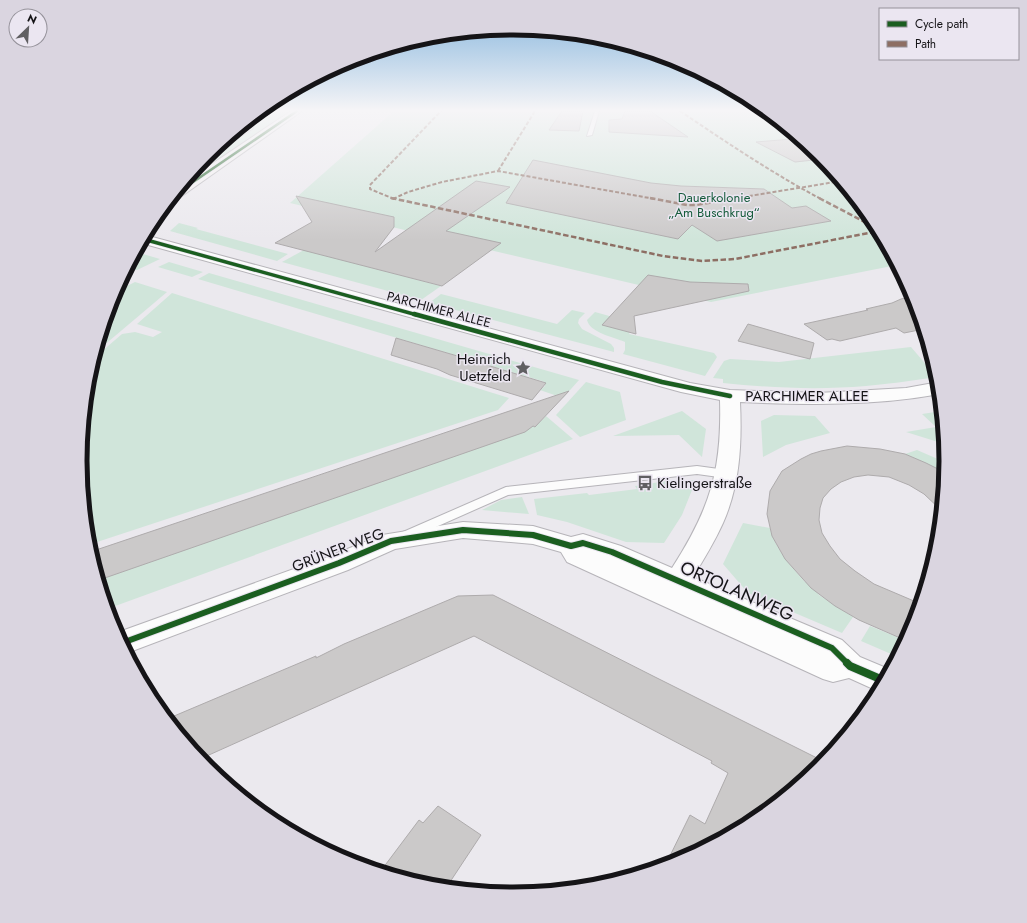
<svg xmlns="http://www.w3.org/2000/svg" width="1027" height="923" font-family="Jost,sans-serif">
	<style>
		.green { fill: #d0e5da }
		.building { fill: #cbc9c9; stroke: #aeabac }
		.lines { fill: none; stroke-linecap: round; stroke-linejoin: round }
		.service-casing { stroke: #b6b4b9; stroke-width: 2 }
		.minor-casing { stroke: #b6b4b9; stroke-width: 2 }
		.secondary-casing { stroke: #b6b4b9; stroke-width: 2 }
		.service { fill: #fcfcfc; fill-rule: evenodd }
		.minor { fill: #fcfcfc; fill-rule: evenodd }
		.secondary { fill: #f4f1f2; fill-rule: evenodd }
		.quiet-far1 { stroke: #8d6e63; stroke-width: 2; stroke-dasharray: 4 2; stroke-linecap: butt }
		.quiet { stroke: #8d6e63; stroke-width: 2.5; stroke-dasharray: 5.5 2.5; stroke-linecap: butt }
		.cycleway-far4-casing { stroke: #ebe6f1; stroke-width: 4 }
		.cycleway-far3-casing { stroke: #ebe6f1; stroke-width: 5 }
		.cycleway-far2-casing { stroke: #ebe6f1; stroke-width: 6 }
		.cycleway-far1-casing { stroke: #ebe6f1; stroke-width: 8 }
		.cycleway-casing { stroke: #ebe6f1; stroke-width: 10 }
		.cycleway-far4 { stroke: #1b5e20; stroke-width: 2.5 }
		.cycleway-far3 { stroke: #1b5e20; stroke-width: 3.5 }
		.cycleway-far2 { stroke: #1b5e20; stroke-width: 4.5 }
		.cycleway-far1 { stroke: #1b5e20; stroke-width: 6 }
		.cycleway { stroke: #1b5e20; stroke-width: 8 }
		.labels { text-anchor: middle; stroke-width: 3; stroke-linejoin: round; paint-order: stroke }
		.far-park-label { font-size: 13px; fill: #165c3c; stroke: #ebe6f1 }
		.far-street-label { font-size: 13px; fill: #151417; stroke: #ebe6f1 }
		.poi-label { font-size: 15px; fill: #151417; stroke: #ebe6f1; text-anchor: end }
		.street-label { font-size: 15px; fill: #151417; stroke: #ebe6f1 }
		.near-street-label { font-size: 18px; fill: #151417; stroke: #ebe6f1 }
		.rim { fill: none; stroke: #151417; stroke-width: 5 }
	</style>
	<rect width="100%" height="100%" fill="#ebe9ee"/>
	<g class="green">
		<polygon points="277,111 289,111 187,180 205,158"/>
		<polygon points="394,111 766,111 820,155 874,221 897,265 711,302 290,203"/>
		<polygon points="179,223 198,228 196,229 288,254 277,261 170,231"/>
		<polygon points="304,250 441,286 421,300 282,262"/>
		<polygon points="136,252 160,259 137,270 128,268"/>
		<polygon points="169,262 203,272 192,277 158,267"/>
		<polygon points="209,273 579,380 563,398 540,390 545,386 544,382 542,381 198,279"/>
		<polygon points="135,282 167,292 96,352 115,292"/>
		<polygon points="172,293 509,398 498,410 88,545 80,461 88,377 94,358 122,334 135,332 153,337 162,332 137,324"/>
		<polygon points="441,294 557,324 572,310 585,313 579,319 578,323 582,329 611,344 614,348 614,352 429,303"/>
		<path d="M 595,312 L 613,317 L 630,332 L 629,334 L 714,353 L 717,357 L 705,376 L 623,354 L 625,350 L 625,342 C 614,337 590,333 587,320 Z"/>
		<path d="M 911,347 L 929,368 L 930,378 C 909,381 888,384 866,386 C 819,390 770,388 723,383 L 723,379 L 713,378 L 724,361 L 730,359 L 779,362 Z"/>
		<polygon points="586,382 620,392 626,420 580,437 556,415"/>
		<polygon points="682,411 706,429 702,457 679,435 613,436"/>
		<polygon points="942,411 945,440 941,439 938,442 906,432 936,427 922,414"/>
		<polygon points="774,415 815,416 830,433 786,445 763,457 761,421"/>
		<polygon points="546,416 573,439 107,609 99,580 532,426 535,427"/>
		<polygon points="917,450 947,463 946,473 926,463 905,454"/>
		<polygon points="696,480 682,515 664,543 626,542 567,522 537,515 534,499 587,493 589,495 637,489 635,486 666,481"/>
		<polygon points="522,497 529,514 482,510 501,500"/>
		<path d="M 743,523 L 770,528 C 775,549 791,566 805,582 L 809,581 L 819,595 L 853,617 L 842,633 L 748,593 L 723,564 Z"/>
		<polygon points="870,626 907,641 898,657 861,641"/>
	</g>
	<g class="building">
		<polygon points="562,111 583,111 579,131 549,130"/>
		<polygon points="625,111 650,111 688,137 609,132 609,120 622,119"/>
		<polygon points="792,139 818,154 823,159 795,162 756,142"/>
		<polygon points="533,160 651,183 681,186 764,189 792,208 806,206 831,221 717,241 692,225 678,239 506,203"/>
		<polygon points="476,181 510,187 446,231 501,243 442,286 275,243 312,222 296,196 394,217 394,227 375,252"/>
		<polygon points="648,275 690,282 748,284 749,291 634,316 636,334 602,325"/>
		<polygon points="914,296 924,329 904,333 896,328 840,341 832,339 827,340 804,324 868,310 866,309 892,303 901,299"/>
		<polygon points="748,324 814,343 810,359 738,341"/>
		<polygon points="396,338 454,355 546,383 532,400 450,375 437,369 391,355"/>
		<polygon points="569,391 535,427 533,426 525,432 99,580 90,552"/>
		<polygon points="847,446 880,449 905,454 926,463 946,473 942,511 924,494 909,485 889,477 868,475 854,477 841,482 831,489 823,498 820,508 819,520 822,533 830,546 840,559 855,571 874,584 921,604 914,628 907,641 859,620 835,606 811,588 785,559 772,536 767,514 770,491 782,471 801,459 811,454 821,451"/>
		<polygon points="493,595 653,676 825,762 820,768 754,822 679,862 665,866 690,815 705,824 728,773 711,763 712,761 474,636 200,759 167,719 316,656 316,658 344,644 458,596"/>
		<polygon points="438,806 481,835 446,888 429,887 380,872 419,820 423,823"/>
	</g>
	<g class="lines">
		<defs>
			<g id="service">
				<polygon points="595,111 599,111 592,135 587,136"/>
				<polygon points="697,466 726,470 730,471 732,474 730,477 726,478 697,474 508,495 411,538 407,539 403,538 401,535 403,532 506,487"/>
			</g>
			<path id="minor" d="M 145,235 L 690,383 L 730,390 L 818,393 L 906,388 L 939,382 L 940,394 C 874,406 807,405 740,402 C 742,443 740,485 723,523 C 715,541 704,559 693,577 L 842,640 L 860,657 L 891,670 L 880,692 L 849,678 L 833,682 L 823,679 L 567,562 L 561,552 L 533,544 L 463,538 L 395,549 L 348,570 L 127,653 L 116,633 L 330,556 L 382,535 L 463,522 L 533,526 L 571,537 L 583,534 L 621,546 L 672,568 C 710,509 722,470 720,400 L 681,392 L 141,243 Z"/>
			<g id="secondary">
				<polygon points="291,111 302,111 179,198 171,198 185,182"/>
				<polygon points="248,124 253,127 252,129 221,149 214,149 242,126"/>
			</g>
		</defs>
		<use href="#service" class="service-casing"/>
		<use href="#minor" class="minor-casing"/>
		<use href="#secondary" class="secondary-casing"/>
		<use href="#service" class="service"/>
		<use href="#minor" class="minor"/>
		<use href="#secondary" class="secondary"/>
		<g class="quiet-far1">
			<path d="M 680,111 C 726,142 772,173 821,199"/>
			<polyline points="498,171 535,111"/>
			<polyline points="393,199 408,192 442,182 498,171 655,199"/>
			<polyline points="394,199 370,189 370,185 441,111"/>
			<polyline points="731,199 841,181"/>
		</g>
		<g class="quiet">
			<polyline points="391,198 663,256 702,261 735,259 879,231"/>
			<polyline points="650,198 687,205 696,205 737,198"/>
			<polyline points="819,198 878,229"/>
			<polyline points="393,199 395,198"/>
		</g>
		<defs>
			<g id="cycleway-far4">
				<polyline points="217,147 272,111"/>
				<polyline points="174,195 297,111"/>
			</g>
			<polyline id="cycleway-far3" points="143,239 417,315"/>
			<polyline id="cycleway-far2" points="414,314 662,382 730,396"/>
			<polyline id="cycleway-far1" points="122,643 339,563 391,541 463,530 533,535 571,546 583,543 612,552 832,648 848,664"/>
			<polyline id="cycleway" points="847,663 850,666 885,681"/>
		</defs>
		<use href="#cycleway-far4" class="cycleway-far4-casing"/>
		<use href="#cycleway-far3" class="cycleway-far3-casing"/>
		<use href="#cycleway-far2" class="cycleway-far2-casing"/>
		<use href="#cycleway-far1" class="cycleway-far1-casing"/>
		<use href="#cycleway" class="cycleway-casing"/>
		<use href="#cycleway-far4" class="cycleway-far4"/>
		<use href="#cycleway-far3" class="cycleway-far3"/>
		<use href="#cycleway-far2" class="cycleway-far2"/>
		<use href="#cycleway-far1" class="cycleway-far1"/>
		<use href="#cycleway" class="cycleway"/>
	</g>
	<linearGradient id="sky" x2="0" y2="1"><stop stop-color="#82b3dc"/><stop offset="0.46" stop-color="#f6f5f7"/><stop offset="1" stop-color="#f6f5f7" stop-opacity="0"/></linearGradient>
	<rect width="1027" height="240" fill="url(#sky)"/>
	<defs>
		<symbol id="sight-bare" viewBox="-9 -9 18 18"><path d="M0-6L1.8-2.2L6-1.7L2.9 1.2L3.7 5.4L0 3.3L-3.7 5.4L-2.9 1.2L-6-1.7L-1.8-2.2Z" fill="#605f62" stroke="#ebe6f1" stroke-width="2.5" paint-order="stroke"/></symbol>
		<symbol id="bus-bare" viewBox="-9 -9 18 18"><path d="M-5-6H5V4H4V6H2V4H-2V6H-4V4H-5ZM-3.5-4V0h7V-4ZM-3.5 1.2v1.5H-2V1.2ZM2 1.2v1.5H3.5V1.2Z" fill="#605f62" stroke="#ebe6f1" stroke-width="2.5" paint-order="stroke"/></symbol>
	</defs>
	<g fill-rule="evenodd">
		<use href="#sight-bare" x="512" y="357" width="22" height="22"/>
		<use href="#bus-bare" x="634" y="472" width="22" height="22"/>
	</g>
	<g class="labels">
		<g class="far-park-label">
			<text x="714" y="202">Dauerkolonie<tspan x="714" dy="15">„Am Buschkrug“</tspan></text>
		</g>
		<g class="far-street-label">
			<text transform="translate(439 309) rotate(15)" y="5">PARCHIMER ALLEE</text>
		</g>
		<g class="poi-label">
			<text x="511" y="364">Heinrich<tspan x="511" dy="17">Uetzfeld</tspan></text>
			<text x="657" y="488" text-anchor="start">Kielingerstraße</text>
		</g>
		<g class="street-label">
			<text x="807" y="401">PARCHIMER ALLEE</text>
			<text transform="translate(338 550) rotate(-21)" y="5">GRÜNER WEG</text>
		</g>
		<g class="near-street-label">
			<text transform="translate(737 591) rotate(24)" y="6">ORTOLANWEG</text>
		</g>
	</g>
	<path d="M0 0H1027V923H0ZM87 461a426 426 0 1 1 852 0a426 426 0 1 1-852 0Z" fill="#dad5e0" fill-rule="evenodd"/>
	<path class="rim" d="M87 461a426 426 0 1 1 852 0a426 426 0 1 1-852 0Z"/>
	<rect x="879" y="8" width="140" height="52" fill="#ebe6f1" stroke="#95929a"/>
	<rect x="887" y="21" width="20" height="6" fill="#1b5e20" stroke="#95929a"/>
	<text x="915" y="28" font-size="12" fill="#151417">Cycle path</text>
	<rect x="887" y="41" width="20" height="6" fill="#8d6e63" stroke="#95929a"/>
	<text x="915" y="48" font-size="12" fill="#151417">Path</text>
	<g transform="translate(28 28) rotate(25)"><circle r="19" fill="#ebe6f1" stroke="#95929a"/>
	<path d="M0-3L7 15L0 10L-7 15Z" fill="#605f62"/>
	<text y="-6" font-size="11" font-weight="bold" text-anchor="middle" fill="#151417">N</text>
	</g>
</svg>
